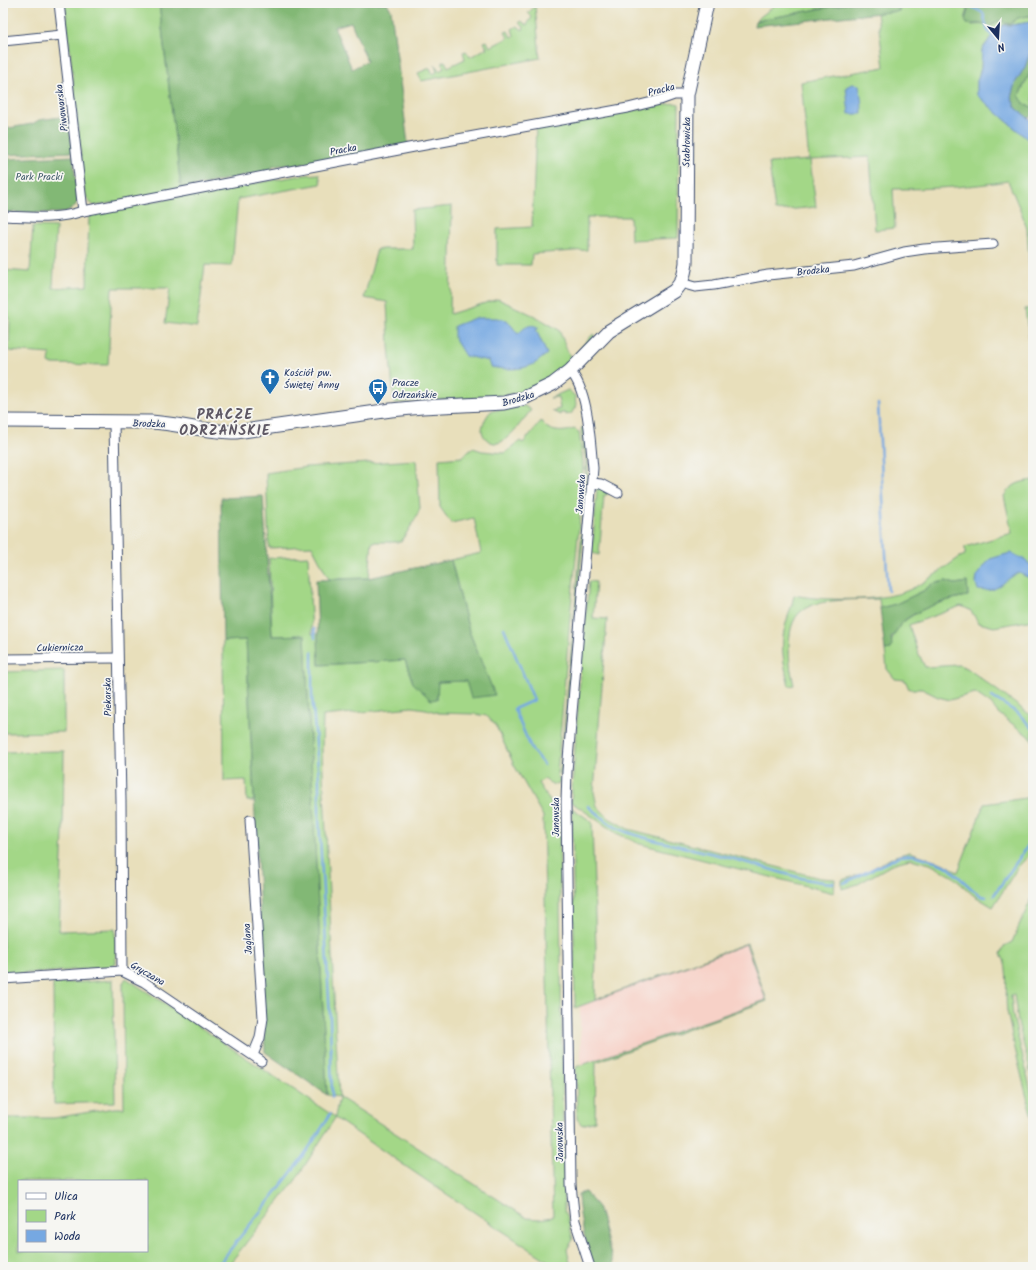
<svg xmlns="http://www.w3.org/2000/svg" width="1036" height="1270" font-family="Kalam,sans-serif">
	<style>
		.built { fill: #f7d1c7 }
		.green { fill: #a3d787; stroke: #5f8372; fill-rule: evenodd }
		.forest { fill: #82b874; stroke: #4e7469; fill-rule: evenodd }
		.water { fill: #76a8e2; stroke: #486ca0 }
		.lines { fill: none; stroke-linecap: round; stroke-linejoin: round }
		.stream { stroke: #76a8e2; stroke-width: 2.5 }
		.street-casing { stroke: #3a496c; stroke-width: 11 }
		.secondary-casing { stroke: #3a496c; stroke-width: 15 }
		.street { stroke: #fff; stroke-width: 9 }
		.secondary { stroke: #fff; stroke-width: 13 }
		.labels { text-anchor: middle; stroke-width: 3.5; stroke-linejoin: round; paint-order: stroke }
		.street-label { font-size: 10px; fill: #1b2f5e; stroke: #f6f6f2 }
		.park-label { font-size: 10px; fill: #3d5968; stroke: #f6f6f2 }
		.poi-label { font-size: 10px; fill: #1b2f5e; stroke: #f6f6f2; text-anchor: start }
		.district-label { font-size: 14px; font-weight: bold; letter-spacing: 1px; fill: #5e5864; stroke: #f6f6f2 }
	</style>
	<rect width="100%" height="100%" fill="#f6f6f2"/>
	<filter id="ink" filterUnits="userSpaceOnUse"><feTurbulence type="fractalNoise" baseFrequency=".025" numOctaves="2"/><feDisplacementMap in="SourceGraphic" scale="8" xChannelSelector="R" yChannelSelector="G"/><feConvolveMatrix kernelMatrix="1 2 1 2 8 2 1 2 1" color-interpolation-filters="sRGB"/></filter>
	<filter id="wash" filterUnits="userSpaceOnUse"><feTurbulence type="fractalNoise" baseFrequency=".012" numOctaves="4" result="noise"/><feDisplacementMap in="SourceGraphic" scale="16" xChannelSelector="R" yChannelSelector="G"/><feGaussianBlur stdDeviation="0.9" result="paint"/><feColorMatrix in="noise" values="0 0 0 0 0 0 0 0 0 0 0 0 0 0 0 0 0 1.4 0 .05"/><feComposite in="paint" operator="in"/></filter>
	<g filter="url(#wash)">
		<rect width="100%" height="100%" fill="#e8dfbb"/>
		<polygon class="built" points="746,944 766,1001 581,1066 580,1006"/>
		<g class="green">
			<path d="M 65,3 L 159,3 L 181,189 L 95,206 C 87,202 85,195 84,186 Z"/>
			<polygon points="774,3 850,3 755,21 774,6"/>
			<path d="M 900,3 L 960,3 L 968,10 L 965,20 L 972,25 C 980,24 986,25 994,25 L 998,21 L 1013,21 L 1017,18 L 1033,15 L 1033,23 C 1022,22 1013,26 1003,25 L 992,36 L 982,49 L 981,68 L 977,81 L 977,95 L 1033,144 L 1033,355 L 1030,345 L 1025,309 L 1032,308 L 1027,229 L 1022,214 L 1008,181 C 970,187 932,189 893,189 L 895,228 L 875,230 L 870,157 L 810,160 L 816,207 L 775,211 L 769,163 L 809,160 L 801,82 L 884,67 L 877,13 L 899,11 Z"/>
			<polygon points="535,6 540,58 421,81 418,73 430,68 433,74 437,72 435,65 436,65 439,71 444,68 442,62 445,61 448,67 465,59 463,52 466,51 470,57 487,48 484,42 487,41 490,47 508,38 505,32 508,31 511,37 514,36 512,29 517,26 523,30 524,27 519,23 521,21 527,25 532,17 528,13"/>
			<polygon points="1033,67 1033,107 1025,106 1019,96"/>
			<polygon points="674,103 679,104 678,238 631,240 630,217 587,217 587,250 532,254 531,265 497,265 497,229 532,227 536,128"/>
			<polygon points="319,174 321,184 238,199 232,266 205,265 197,327 165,323 170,288 112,288 108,365 49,364 50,354 9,351 10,318 3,317 3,270 30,272 33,226 56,227 53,288 87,286 89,214 187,195 303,175"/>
			<path d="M 452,206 L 450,314 L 498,299 L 537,317 L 559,330 L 570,357 L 573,357 L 593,334 L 595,336 C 581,349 569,365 553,376 C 523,398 491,397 456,399 C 435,400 415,401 394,403 L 389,346 L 387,302 L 364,298 L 377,249 L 413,249 L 412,210 ZM 507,320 L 518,334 L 538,328 L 536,330 L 547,354 L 491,367 L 489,361 Z"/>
			<polygon points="568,390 575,396 576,406 571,414 565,415 565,413 560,413 560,415 552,411 560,409 558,397 550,398"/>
			<path d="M 521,406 L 525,406 L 531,410 C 524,419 511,437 501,442 C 493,446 483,439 482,431 C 482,424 487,415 491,411 Z"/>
			<path d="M 541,421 C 548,433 563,433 574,429 L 579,432 L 583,462 L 582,496 L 570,618 L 557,774 L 560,781 L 558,785 L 552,784 L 544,779 L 538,783 L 559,815 L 564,1210 L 567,1215 L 573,1240 L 567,1249 L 571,1267 L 557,1267 L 433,1185 L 335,1118 L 295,1181 L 227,1267 L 3,1267 L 3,1118 L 54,1118 L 114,1108 L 124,1108 L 123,983 L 126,978 L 335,1117 L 339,1097 L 327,1095 L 305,635 L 272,636 L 269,558 L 308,556 L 312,634 L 318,634 L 319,665 L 405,660 L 413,683 L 437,699 L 437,682 L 467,681 L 494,695 L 469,631 L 451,560 L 481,553 L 474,518 L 451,523 L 440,507 L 439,459 L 462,457 L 473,448 L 482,451 L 505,453 L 520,441 L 523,443 ZM 412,707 L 426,709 L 439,713 L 474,714 L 487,716 L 496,726 L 514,765 L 543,816 L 553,1217 L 539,1219 L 527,1218 L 339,1097 L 322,751 L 323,716 ZM 19,1181 L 147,1181 L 147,1251 L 19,1251 Z"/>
			<polygon points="582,427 584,429 588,462 587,496 563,753 562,777 560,773 585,496 586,461 581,429"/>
			<polygon points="416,460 420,508 416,518 401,542 372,542 369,578 329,579 312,546 269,548 266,473 306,467"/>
			<path d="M 1033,480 L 1033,620 L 994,627 L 979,623 L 970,610 L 961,606 L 909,625 L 917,650 L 925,667 L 959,665 L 967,668 L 1032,716 L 1033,718 L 1033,741 L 1031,738 L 998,713 L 991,704 L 975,693 L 950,700 L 938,697 L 922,689 L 909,689 L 905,680 L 895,679 L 887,669 L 885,650 L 890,649 C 891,641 895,630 901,624 C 917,609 947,599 968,596 L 967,582 L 955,584 L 946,581 L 932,584 L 923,591 L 896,604 L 880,608 L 879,599 C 859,600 824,598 806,608 C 782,620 789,664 794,685 L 789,686 C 785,668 780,650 784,631 C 786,619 792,608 794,595 C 822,601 883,602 909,590 C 927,582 944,568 960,557 L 965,555 L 965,547 L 1012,533 L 1004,496 C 1012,484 1019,482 1033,480 Z"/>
			<polygon points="603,487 611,492 604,496 599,555 592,553 597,488"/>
			<polygon points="589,581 596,582 593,618 607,619 594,792 597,806 609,818 628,829 820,878 835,879 834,893 640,844 616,833 571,802 581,666"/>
			<polygon points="246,640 254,801 247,801 246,780 224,781 223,641"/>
			<polygon points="64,670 64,732 3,733 3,672"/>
			<polygon points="64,751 63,832 59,931 115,929 116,963 107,967 52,972 3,974 3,752"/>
			<polygon points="1033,797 1033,851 1018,867 993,907 973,895 952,876 930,864 910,859 895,863 858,884 842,889 842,880 864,873 895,856 910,852 935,860 949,866 958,872 984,804"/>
			<polygon points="572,808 592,822 596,949 595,1000 747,943 767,1001 596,1062 595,1121 582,1125 577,1119 576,1067 766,1000 746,944 575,1008"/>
			<path d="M 1033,895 L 1033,1083 L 1018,1022 L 1014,995 L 1011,995 L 1013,1016 L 1033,1099 L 1033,1122 C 1024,1085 1014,1048 1007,1011 C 1004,992 1011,970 1001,954 L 1004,946 L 1012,942 Z"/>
			<polygon points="113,980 115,1102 54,1104 53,984"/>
		</g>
		<g class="forest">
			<path d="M 159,3 L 387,3 L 391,10 L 408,144 L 288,167 L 287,164 L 272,167 L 272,170 L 181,189 ZM 351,22 L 367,61 L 352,69 L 334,27 Z"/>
			<polygon points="850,3 900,3 899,11 754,26 755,21"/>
			<path d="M 960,3 L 1033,3 L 1033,15 L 1018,18 L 1010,24 L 1005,23 L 1002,21 L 998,21 C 992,27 988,26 980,24 C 976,23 972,25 967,24 L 965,20 L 968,10 Z"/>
			<polygon points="1033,50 1033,67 1019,95 1025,105 1033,107 1033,118 1031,116 1028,118 1016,108 1011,97 1015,83 1025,67 1030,53"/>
			<polygon points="68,116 73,152 3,155 3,129 32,124 39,120"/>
			<path d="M 73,156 L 78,201 C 74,209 69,211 61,213 L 3,212 L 3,159 Z"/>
			<polygon points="263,496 272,636 305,635 327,1095 265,1052 262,953 246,640 223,641 221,498"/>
			<polygon points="451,560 469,631 495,695 471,698 466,681 438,682 437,699 431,700 413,683 405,660 319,665 316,580 369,578"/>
			<path d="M 946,581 L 955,584 L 967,582 L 968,596 C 950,598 911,611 900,625 C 897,630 895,634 891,638 L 892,645 L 890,649 L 885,650 L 880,608 L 896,604 L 923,591 L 932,584 Z"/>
			<path d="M 585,1192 L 598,1207 L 602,1220 L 614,1267 L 594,1267 C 586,1243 579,1220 578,1194 Z"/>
		</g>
		<g class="water">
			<path d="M 1031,22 L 1033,23 L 1033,50 L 1030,53 L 1025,67 L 1015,83 L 1011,97 L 1016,108 L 1033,122 L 1033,144 L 977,95 L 977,81 L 981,68 L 982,50 L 992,36 L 1003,25 C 1012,26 1022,23 1031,22 Z"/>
			<path d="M 852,84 L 859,85 C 861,95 862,104 862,114 L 849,114 L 846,87 Z"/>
			<path d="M 475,318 L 497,318 L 507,320 L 518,334 C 524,328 530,322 539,328 L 536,330 L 547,354 C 543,357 539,361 534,364 C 522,370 504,370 491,367 L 489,361 L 465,356 L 454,338 L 454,326 Z"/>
			<path d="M 1010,553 L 1022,558 L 1032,566 L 1033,577 L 1027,577 L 1019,573 C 1002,580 999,594 978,590 L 976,583 L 977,575 L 990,559 Z"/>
		</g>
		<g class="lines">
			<g class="stream">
				<polyline points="965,3 983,13 987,29 992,36"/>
				<polyline points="878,404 888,591"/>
				<polyline points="504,628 534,700 514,709 532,750 544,765"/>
				<polyline points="314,629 315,638"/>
				<polyline points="312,652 312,696 319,779 319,819 330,1017 332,1097"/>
				<polyline points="992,697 1018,713 1033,729"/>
				<path d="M 588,806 C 597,814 606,822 617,828 C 630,834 645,838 658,841 C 686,848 714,853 741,861 C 772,869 801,881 833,883"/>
				<polyline points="844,883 900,856 914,855 932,860 948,867 972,889 981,896 986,897"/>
				<polyline points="994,895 1031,841 1033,840"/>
				<path d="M 217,1267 C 254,1217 300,1168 330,1114"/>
			</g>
		</g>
	</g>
	<g filter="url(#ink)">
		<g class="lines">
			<defs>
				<g id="street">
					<polyline points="59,3 83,211"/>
					<polyline points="3,41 62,35"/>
					<path d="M 3,216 C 32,217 55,220 83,211 L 414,147 L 628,108 L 660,100 L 674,95 L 687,95"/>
					<polyline points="681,283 695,287 714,285 768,275 854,266 904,252 924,249 993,244"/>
					<path d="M 570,371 C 589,391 590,441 593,468 L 567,771 L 566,802 L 571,1185 L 575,1221 L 590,1267"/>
					<polyline points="114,422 121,801 122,971"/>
					<polyline points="592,483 601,484 618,493"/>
					<polyline points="3,659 117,658"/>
					<polyline points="250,820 263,1018 260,1038 253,1055"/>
					<polyline points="3,979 122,971 144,982 261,1061"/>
				</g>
				<path id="secondary" d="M 3,421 L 151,422 C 180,424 207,432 236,432 L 391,410 L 422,407 L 504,403 L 522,399 L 553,384 L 570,371 L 609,331 L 674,291 C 683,281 684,276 686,263 L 687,95 L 707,3"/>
			</defs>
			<use href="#street" class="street-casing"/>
			<use href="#secondary" class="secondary-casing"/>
			<use href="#street" class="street"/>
			<use href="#secondary" class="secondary"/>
		</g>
	</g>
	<defs>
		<symbol id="church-pin" viewBox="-11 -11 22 30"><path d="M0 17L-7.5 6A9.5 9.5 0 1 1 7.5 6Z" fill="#1f6fb2" stroke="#f6f6f2"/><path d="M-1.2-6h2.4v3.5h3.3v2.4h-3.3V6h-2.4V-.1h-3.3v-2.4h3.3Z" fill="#fff"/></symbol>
		<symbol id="bus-pin" viewBox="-11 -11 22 30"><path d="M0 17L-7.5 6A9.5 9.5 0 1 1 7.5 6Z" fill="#1f6fb2" stroke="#f6f6f2"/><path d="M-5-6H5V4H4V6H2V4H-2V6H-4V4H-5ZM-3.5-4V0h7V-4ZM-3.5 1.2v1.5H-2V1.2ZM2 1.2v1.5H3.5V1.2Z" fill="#fff"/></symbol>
	</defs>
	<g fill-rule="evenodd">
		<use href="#church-pin" x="259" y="367" width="22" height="30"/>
		<use href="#bus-pin" x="367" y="377" width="22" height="30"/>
	</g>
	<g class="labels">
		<g class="street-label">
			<text transform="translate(661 89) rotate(-14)" y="4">Pracka</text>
			<text transform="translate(61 108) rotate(-97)" y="4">Piwowarska</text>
			<text transform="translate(686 142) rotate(-89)" y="4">Stabłowicka</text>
			<text transform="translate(343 149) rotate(-11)" y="4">Pracka</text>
			<text transform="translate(813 270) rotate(-6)" y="4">Brodzka</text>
			<text transform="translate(518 398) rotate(-16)" y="4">Brodzka</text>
			<text transform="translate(149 423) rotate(2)" y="4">Brodzka</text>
			<text transform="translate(580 494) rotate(-86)" y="4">Janowska</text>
			<text transform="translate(60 647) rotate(-1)" y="4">Cukiernicza</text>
			<text transform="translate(107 697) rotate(-91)" y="4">Piekarska</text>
			<text transform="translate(555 817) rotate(-90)" y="4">Janowska</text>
			<text transform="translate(247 939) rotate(-94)" y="4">Jaglana</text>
			<text transform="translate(148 973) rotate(30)" y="4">Gryczana</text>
			<text transform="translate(559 1142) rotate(-91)" y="4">Janowska</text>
		</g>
		<g class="park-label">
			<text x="39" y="180">Park Pracki</text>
		</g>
		<g class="poi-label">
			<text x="284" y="376">Kościół pw.<tspan x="284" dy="12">Świętej Anny</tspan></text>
			<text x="392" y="386">Pracze<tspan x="392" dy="12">Odrzańskie</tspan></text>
		</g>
		<g class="district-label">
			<text x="225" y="419">PRACZE<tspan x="225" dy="16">ODRZAŃSKIE</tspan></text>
		</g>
	</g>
	<rect width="1036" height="1270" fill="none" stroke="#f6f6f2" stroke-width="16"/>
	<rect x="18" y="1180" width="130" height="72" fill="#f6f6f2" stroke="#9ea6b7"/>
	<rect x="26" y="1193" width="20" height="6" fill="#ffffff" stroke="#9ea6b7"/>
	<text x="54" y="1200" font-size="12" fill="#1b2f5e">Ulica</text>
	<rect x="26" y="1210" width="20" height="12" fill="#a3d787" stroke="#9ea6b7"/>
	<text x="54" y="1220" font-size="12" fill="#1b2f5e">Park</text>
	<rect x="26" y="1230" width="20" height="12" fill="#76a8e2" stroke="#9ea6b7"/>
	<text x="54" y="1240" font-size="12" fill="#1b2f5e">Woda</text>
	<g transform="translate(998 38) rotate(162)" stroke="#f6f6f2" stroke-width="3" paint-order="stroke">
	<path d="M0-3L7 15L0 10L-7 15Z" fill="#1b2f5e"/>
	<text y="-6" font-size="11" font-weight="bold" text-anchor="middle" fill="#1b2f5e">N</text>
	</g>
</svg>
